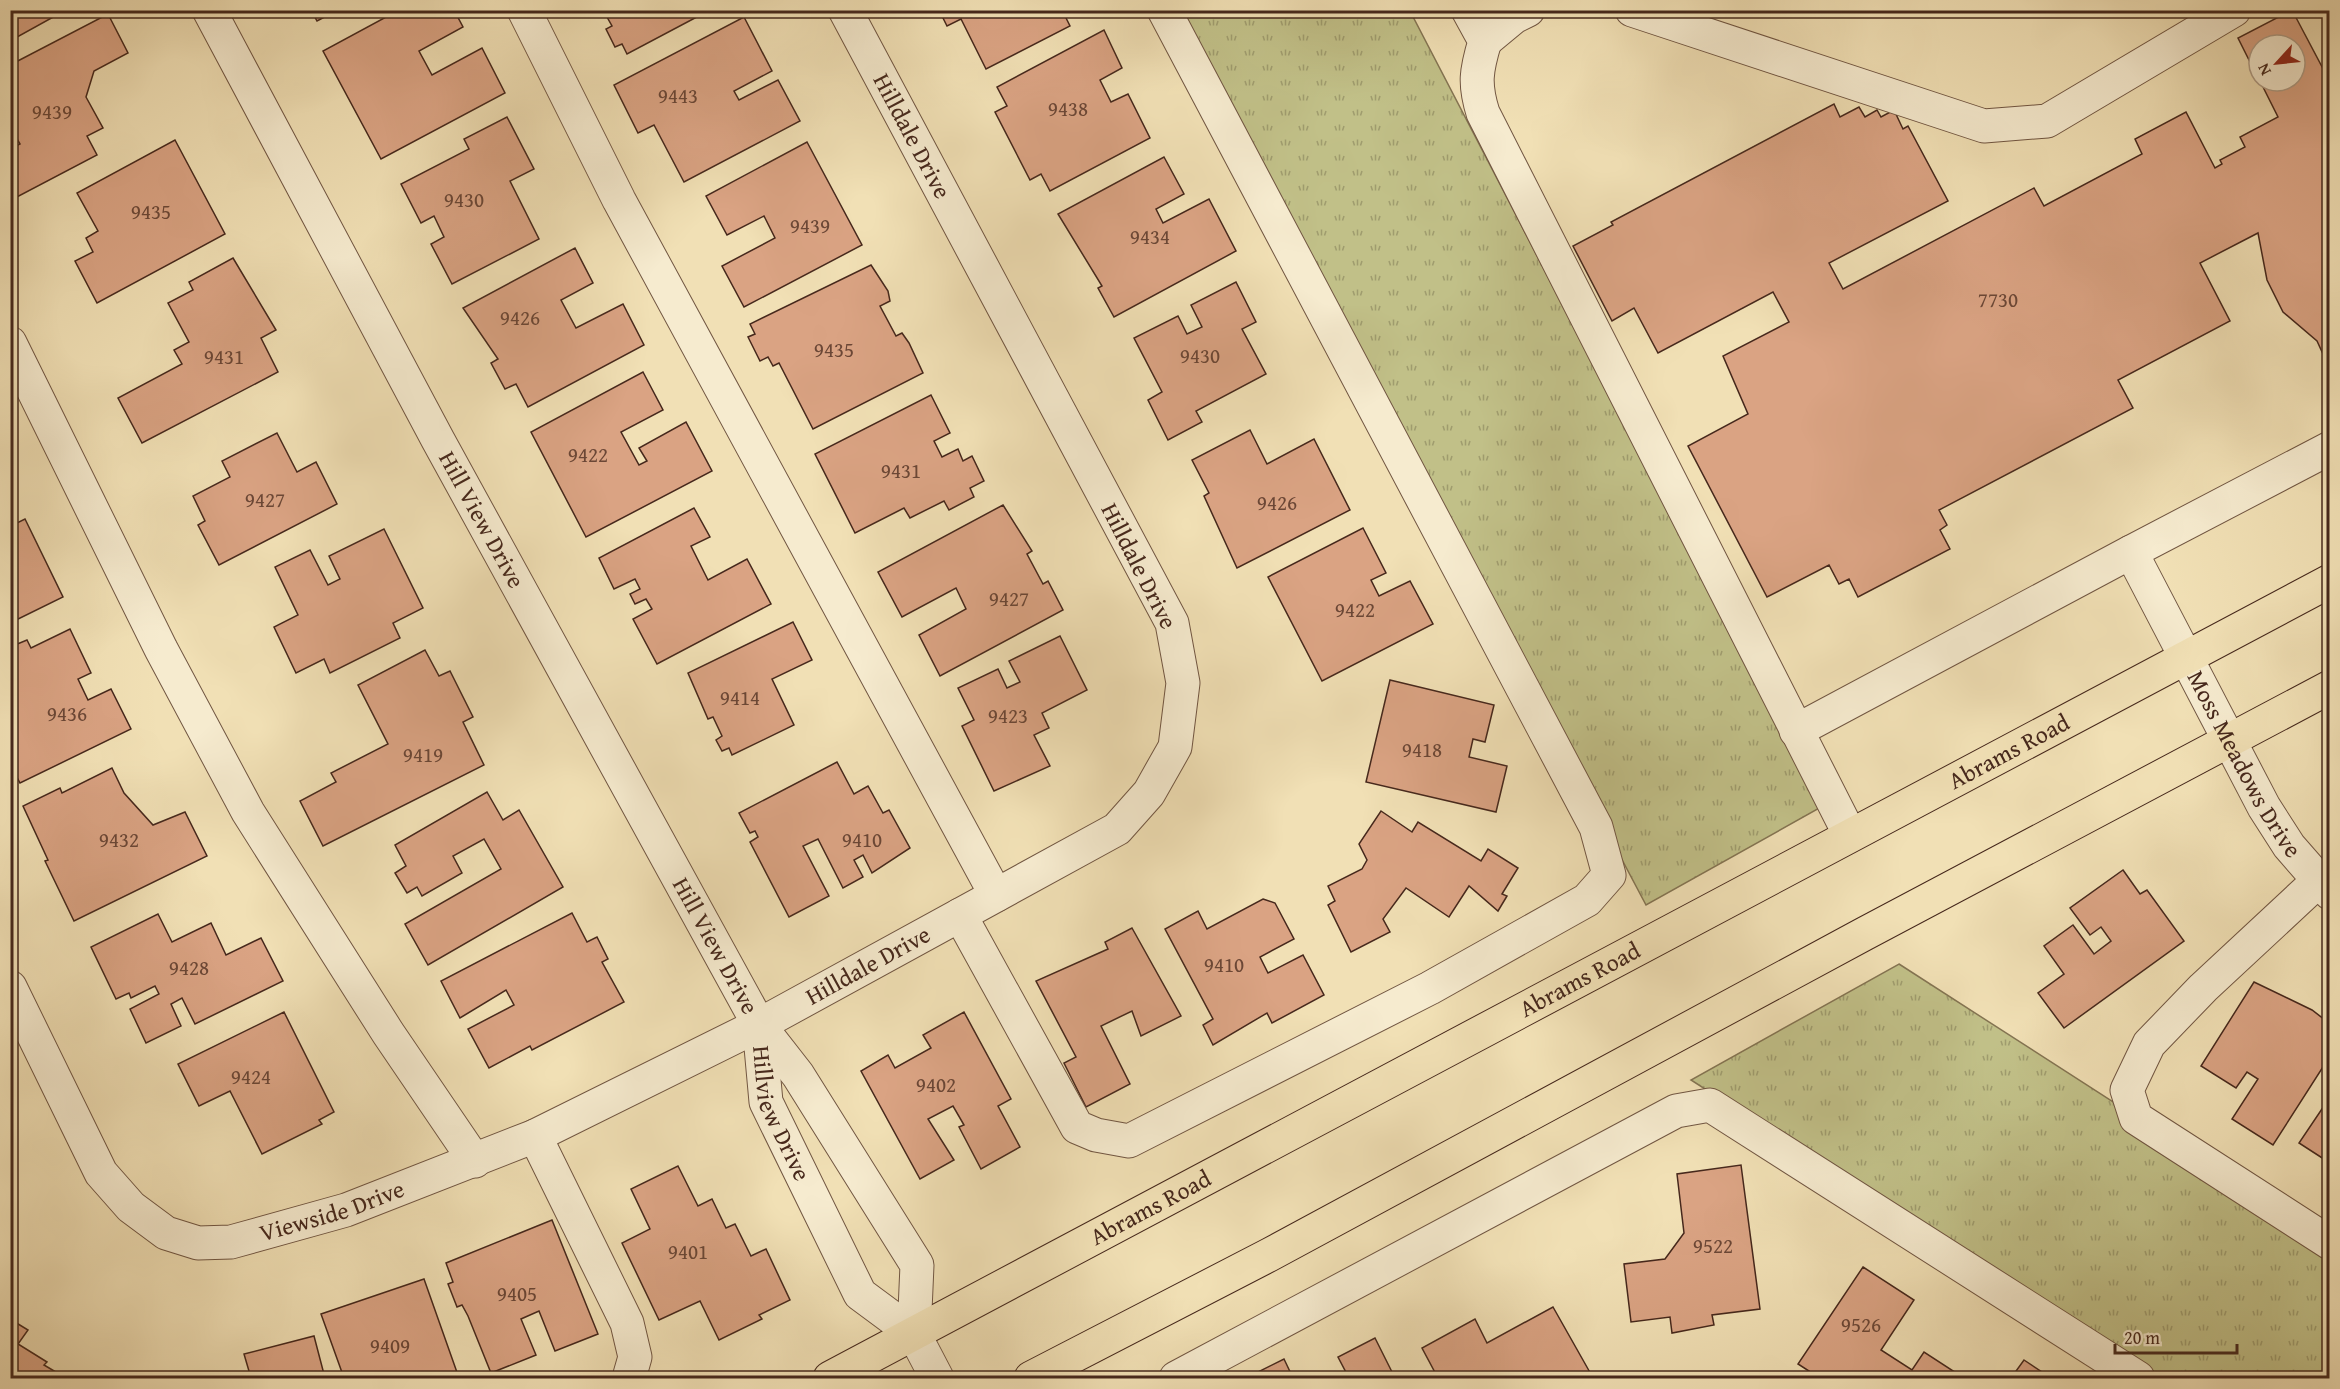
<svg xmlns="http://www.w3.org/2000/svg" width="2340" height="1389" font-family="'Gentium Book Plus',serif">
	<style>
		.grass { fill: url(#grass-tufts); stroke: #847452; stroke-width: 1.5 }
		.building { fill: #daa383; stroke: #46281c; stroke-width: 1.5 }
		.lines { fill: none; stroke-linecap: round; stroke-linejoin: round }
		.minor-casing { stroke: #715642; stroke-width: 35 }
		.major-casing { stroke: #46281c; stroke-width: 35 }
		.minor { stroke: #f6ebcf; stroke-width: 33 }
		.major { stroke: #f1e0b5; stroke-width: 33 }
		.labels { text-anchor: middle; stroke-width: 6; stroke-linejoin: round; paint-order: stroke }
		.number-label { font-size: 21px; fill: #6b4736 }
		.street-label { font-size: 24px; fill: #46281c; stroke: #f6ebcf }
	</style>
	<defs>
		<pattern id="grass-tufts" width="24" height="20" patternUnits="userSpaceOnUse" patternTransform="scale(1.5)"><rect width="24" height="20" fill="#c1c088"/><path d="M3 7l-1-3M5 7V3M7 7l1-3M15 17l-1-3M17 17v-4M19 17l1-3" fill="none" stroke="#9f9c6e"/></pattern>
	</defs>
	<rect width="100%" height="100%" fill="#f1e0b5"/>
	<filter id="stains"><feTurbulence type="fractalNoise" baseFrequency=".00333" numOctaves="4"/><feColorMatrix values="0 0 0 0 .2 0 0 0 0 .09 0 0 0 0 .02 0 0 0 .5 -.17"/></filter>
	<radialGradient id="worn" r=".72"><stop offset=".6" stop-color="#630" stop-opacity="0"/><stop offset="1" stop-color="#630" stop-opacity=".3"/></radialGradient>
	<g class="grass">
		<polygon points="1173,11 1410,11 1823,806 1646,905"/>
		<polygon points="1899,964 2329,1241 2329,1378 2156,1378 1691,1080"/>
	</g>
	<g class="building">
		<polygon points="10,10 66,10 10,41"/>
		<polygon points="311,10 338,10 317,21"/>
		<polygon points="399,10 454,10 463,27 419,51 432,75 482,48 505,93 381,159 323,51"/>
		<polygon points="620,10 710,10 627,54 622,44 615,47 606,29 612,26 607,17"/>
		<polygon points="939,10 1062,10 1070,26 986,69 961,19 947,26"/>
		<polygon points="2292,10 2330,82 2330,351 2323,354 2317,341 2283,312 2267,280 2258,233 2200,263 2230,321 2118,380 2133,408 1939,510 1947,525 1940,530 1950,549 1858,597 1849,579 1839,584 1829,565 1767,597 1688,446 1748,414 1723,356 1789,322 1773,292 1658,353 1634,308 1612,321 1573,246 1613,225 1611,222 1834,104 1840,117 1859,107 1865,117 1877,110 1881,117 1894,110 1903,129 1908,126 1948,201 1829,263 1843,289 2034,188 2044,206 2142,154 2135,139 2186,112 2215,168 2222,164 2220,160 2245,147 2240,137 2278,117 2260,81 2295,81 2295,45 2259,45 2259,80 2238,38"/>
		<polygon points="108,14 128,53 94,71 86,97 103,128 87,136 97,155 15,198 10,189 10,149 20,144 10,127 10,65"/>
		<polygon points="744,17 772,71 734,91 739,100 778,80 800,121 684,182 654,125 638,133 614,85"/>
		<polygon points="1104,30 1122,68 1100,80 1111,102 1128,94 1150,138 1050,191 1041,174 1030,180 995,112 1007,106 997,87"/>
		<polygon points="507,117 534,169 510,181 539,239 452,284 431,244 444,237 434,216 421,223 401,184 469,149 464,139"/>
		<polygon points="175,140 225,234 97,303 75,261 93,252 86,238 98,231 77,193"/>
		<polygon points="807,142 862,245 744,307 722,266 775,238 764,216 727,235 706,196"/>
		<polygon points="1164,157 1184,194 1156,209 1163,223 1209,199 1236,251 1114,317 1098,288 1102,286 1058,214"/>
		<polygon points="575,248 593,283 561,300 576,328 623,304 644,345 528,407 516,384 505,389 491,363 498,359 463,308"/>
		<polygon points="233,258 276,330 261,338 278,372 142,443 118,398 182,364 174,350 189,342 168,303 193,290 189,282"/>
		<polygon points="871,265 888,291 890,301 880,306 896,336 902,333 909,343 923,373 813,429 779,363 773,366 768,357 760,361 748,337 755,334 750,324"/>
		<polygon points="1236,282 1256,322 1242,329 1266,374 1196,411 1202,422 1168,440 1148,400 1162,392 1134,338 1178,316 1187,334 1202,327 1191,305"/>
		<polygon points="643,372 663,410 621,432 639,465 647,461 639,448 686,422 712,471 586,537 531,432"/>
		<polygon points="931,395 950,433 934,441 942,457 958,449 963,461 972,456 984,481 970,488 974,497 949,510 944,501 910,518 904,508 855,533 815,454"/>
		<polygon points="1250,430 1267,464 1314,439 1350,510 1237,568 1204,496 1209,493 1192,460"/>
		<polygon points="277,433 297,472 316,462 337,504 219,565 198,525 205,521 193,496 230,477 222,461"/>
		<polygon points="1003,505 1032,551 1027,554 1043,584 1048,581 1063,610 940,676 919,635 966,609 956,588 902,617 878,572"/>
		<polygon points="694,508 710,537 691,546 708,580 747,559 771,604 657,664 633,619 652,609 646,599 635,604 630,594 640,589 635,579 614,589 599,558"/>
		<polygon points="10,509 17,519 15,524 25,519 63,597 10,623"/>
		<polygon points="1363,528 1386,573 1371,580 1379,596 1410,581 1433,624 1322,681 1268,577"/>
		<polygon points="384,529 423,608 393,623 400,638 330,673 324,659 296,673 274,627 298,615 275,567 310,550 328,585 340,579 329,556"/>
		<polygon points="793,622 812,660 772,679 794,725 732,755 729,748 722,751 716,740 722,736 713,717 708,719 688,673"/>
		<polygon points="70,629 91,673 78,679 88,700 111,689 131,729 20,783 10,764 10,647 27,640 31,648"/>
		<polygon points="1060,636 1087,690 1042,713 1049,728 1034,735 1050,766 994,791 962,726 974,720 958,688 998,669 1007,688 1020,682 1009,661"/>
		<polygon points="425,650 439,676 450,671 473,717 463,722 484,765 323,846 300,801 336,782 331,773 388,744 358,685"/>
		<polygon points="1390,680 1494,705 1485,742 1473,739 1469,757 1507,766 1496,812 1366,782"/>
		<polygon points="837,762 854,794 868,786 883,813 889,810 910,848 872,873 863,855 854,860 863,877 843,888 818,839 803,846 829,896 789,917 750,842 758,837 755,831 750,833 739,813"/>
		<polygon points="112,768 124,793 153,825 185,812 207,856 74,921 45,861 48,860 23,806 60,788 62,793"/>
		<polygon points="487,792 503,820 519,810 563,887 428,965 405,924 501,869 484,839 453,856 462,873 422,896 417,887 407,893 395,873 406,866 395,845"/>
		<polygon points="1381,811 1412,832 1418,822 1481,861 1488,849 1518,868 1502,894 1507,896 1498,911 1469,886 1449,917 1406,888 1383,919 1390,932 1351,952 1328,905 1335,901 1328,886 1362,869 1367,860 1359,844"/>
		<polygon points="2123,870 2140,894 2147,890 2184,941 2064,1028 2038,993 2064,974 2044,946 2073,925 2094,954 2111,941 2101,927 2090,935 2070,908"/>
		<polygon points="1263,899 1275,903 1294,939 1260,957 1268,973 1303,955 1324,995 1272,1023 1267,1013 1213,1045 1203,1025 1213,1019 1165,929 1198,911 1207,929"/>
		<polygon points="572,913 587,942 597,937 608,959 602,962 624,1002 532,1050 530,1046 489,1068 468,1029 514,1005 506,990 460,1018 441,981"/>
		<polygon points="158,914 172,942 211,923 226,955 261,938 283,981 195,1024 182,998 171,1004 181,1026 146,1043 130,1009 159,994 155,986 131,998 129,993 116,999 91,947"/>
		<polygon points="1132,928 1181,1016 1141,1036 1132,1011 1101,1026 1130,1084 1086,1107 1064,1063 1076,1057 1036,981 1108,949 1105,942"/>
		<polygon points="2254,982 2312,1010 2329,1023 2326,1028 2330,1031 2330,1056 2273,1145 2232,1119 2258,1079 2247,1072 2236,1088 2201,1066"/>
		<polygon points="284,1012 334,1112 319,1120 322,1124 262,1154 230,1091 199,1106 178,1064"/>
		<polygon points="964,1012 1011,1099 998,1106 1020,1147 981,1169 959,1127 964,1125 953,1106 928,1119 954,1160 920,1179 861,1071 888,1055 895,1068 931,1048 923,1035"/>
		<polygon points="2330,1097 2330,1163 2299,1143"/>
		<polygon points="1741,1165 1760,1309 1712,1315 1714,1325 1672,1333 1670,1317 1631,1322 1624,1264 1665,1259 1684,1233 1677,1174"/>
		<polygon points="678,1166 698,1206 712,1199 726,1228 735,1224 751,1256 766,1249 790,1300 759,1315 762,1319 719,1340 700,1301 659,1320 622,1243 650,1229 631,1189"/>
		<polygon points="552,1220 598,1334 555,1351 539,1311 521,1319 536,1355 491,1373 468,1316 462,1305 457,1307 448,1284 453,1282 446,1263"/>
		<polygon points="1863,1267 1914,1300 1881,1350 1912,1370 1924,1352 1964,1378 1804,1378 1809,1371 1798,1364"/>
		<polygon points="424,1279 459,1378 344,1378 321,1314"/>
		<polygon points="1553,1307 1592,1376 1587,1378 1438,1378 1422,1348 1475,1319 1487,1343"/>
		<polygon points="10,1319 28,1330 18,1344 47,1362 44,1365 61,1375 59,1378 10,1378"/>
		<polygon points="314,1336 325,1378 251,1378 244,1354"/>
		<polygon points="1375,1338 1395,1378 1349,1378 1338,1357"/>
		<polygon points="1284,1359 1293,1378 1246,1378"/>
		<polygon points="2024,1360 2051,1378 2011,1378"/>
	</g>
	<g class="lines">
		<defs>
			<g id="minor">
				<path id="s1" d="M 209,10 L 438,440 L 759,1025 L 798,1075 L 917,1265 L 914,1334"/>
				<polyline points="524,10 619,200 996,895"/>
				<path d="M 1468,10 L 1485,41 C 1476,71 1474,84 1483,113 L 1850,835"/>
				<polyline points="1632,10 1984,126 2047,121 2234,10"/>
				<polyline points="1485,41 1514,17 1528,10"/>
				<polyline points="10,343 161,649 248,812 388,1033 475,1161"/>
				<polyline points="2131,552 2330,448"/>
				<path id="s2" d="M 1796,731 L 2131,552 L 2264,807 L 2289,846 L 2330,893"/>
				<polyline points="2318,881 2203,988 2149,1044 2127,1090 2136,1118 2330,1243"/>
				<polyline points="960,915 1077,1127 1096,1135 1129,1141 1430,988 1587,900 1609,875 1596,827 1164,10"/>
				<path id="s3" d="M 10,987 L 101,1173 L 131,1207 L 166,1233 L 198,1243 L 231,1242 L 346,1210 L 535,1136 L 759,1025 L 1117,829 L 1149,793 L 1175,747 L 1183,683 L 1172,623 L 845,10"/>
				<path id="s4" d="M 759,1025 L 766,1102 L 860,1294 L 914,1334 L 937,1378"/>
				<polyline points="535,1136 627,1323 635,1357 629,1378"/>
				<polyline points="1176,1378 1676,1111 1710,1105 2138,1378"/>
			</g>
			<g id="major">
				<path id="s5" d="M 830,1378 L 2330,581"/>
				<polyline points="1031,1378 1269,1255 1864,934 2330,687"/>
			</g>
		</defs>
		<use href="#minor" class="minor-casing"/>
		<use href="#major" class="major-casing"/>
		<use href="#minor" class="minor"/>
		<use href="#major" class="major"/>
	</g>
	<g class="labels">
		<g class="number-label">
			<text x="678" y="103">9443</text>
			<text x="1068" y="116">9438</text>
			<text x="52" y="119">9439</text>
			<text x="464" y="207">9430</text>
			<text x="151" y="219">9435</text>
			<text x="810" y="233">9439</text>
			<text x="1150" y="244">9434</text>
			<text x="1998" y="307">7730</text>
			<text x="520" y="325">9426</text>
			<text x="834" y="357">9435</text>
			<text x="1200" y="363">9430</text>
			<text x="224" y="364">9431</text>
			<text x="588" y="462">9422</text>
			<text x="901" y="478">9431</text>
			<text x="265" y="507">9427</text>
			<text x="1277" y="510">9426</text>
			<text x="1009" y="606">9427</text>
			<text x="1355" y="617">9422</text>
			<text x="740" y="705">9414</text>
			<text x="67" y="721">9436</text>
			<text x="1008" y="723">9423</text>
			<text x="1422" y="757">9418</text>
			<text x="423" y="762">9419</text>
			<text x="119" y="847">9432</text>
			<text x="862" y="847">9410</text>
			<text x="1224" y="972">9410</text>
			<text x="189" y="975">9428</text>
			<text x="251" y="1084">9424</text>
			<text x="936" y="1092">9402</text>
			<text x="1713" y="1253">9522</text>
			<text x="688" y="1259">9401</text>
			<text x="517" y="1301">9405</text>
			<text x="1861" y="1332">9526</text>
			<text x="390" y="1353">9409</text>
		</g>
		<g class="street-label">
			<text transform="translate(912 136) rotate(62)" y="8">Hilldale Drive</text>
			<text dy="8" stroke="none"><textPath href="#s1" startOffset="578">Hill View Drive</textPath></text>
			<text transform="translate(1139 566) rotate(63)" y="8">Hilldale Drive</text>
			<text dy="8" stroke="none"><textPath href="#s5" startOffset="1335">Abrams Road</textPath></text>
			<text dy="8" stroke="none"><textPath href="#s2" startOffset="620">Moss Meadows Drive</textPath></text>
			<text dy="8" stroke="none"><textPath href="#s1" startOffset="1064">Hill View Drive</textPath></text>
			<text dy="8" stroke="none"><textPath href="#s3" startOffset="1059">Hilldale Drive</textPath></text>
			<text dy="8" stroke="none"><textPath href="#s5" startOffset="849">Abrams Road</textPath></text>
			<text dy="8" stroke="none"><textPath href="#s4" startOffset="92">Hillview Drive</textPath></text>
			<text dy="8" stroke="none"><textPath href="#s5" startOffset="363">Abrams Road</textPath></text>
			<text dy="8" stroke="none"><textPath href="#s3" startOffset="468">Viewside Drive</textPath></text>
		</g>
	</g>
	<rect width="2340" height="1389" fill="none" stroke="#f1e0b5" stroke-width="36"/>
	<rect x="12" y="12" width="2316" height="1365" fill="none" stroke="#46281c" stroke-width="3"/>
	<rect x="18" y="18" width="2304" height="1353" fill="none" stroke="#46281c" stroke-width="1.5"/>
	<g transform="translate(2277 63) rotate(243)"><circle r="28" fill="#f6ebcf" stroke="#b09d87" stroke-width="1.5"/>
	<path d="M0-4.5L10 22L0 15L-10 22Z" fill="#8f2418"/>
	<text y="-9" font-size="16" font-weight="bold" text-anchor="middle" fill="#46281c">N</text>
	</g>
	<path d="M2115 1344v9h122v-9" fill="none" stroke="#46281c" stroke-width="3"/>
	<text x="2124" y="1344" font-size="18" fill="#46281c" stroke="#f6ebcf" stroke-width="4.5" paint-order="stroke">20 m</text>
	<rect width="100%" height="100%" filter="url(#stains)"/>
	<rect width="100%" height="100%" fill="url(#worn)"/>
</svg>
